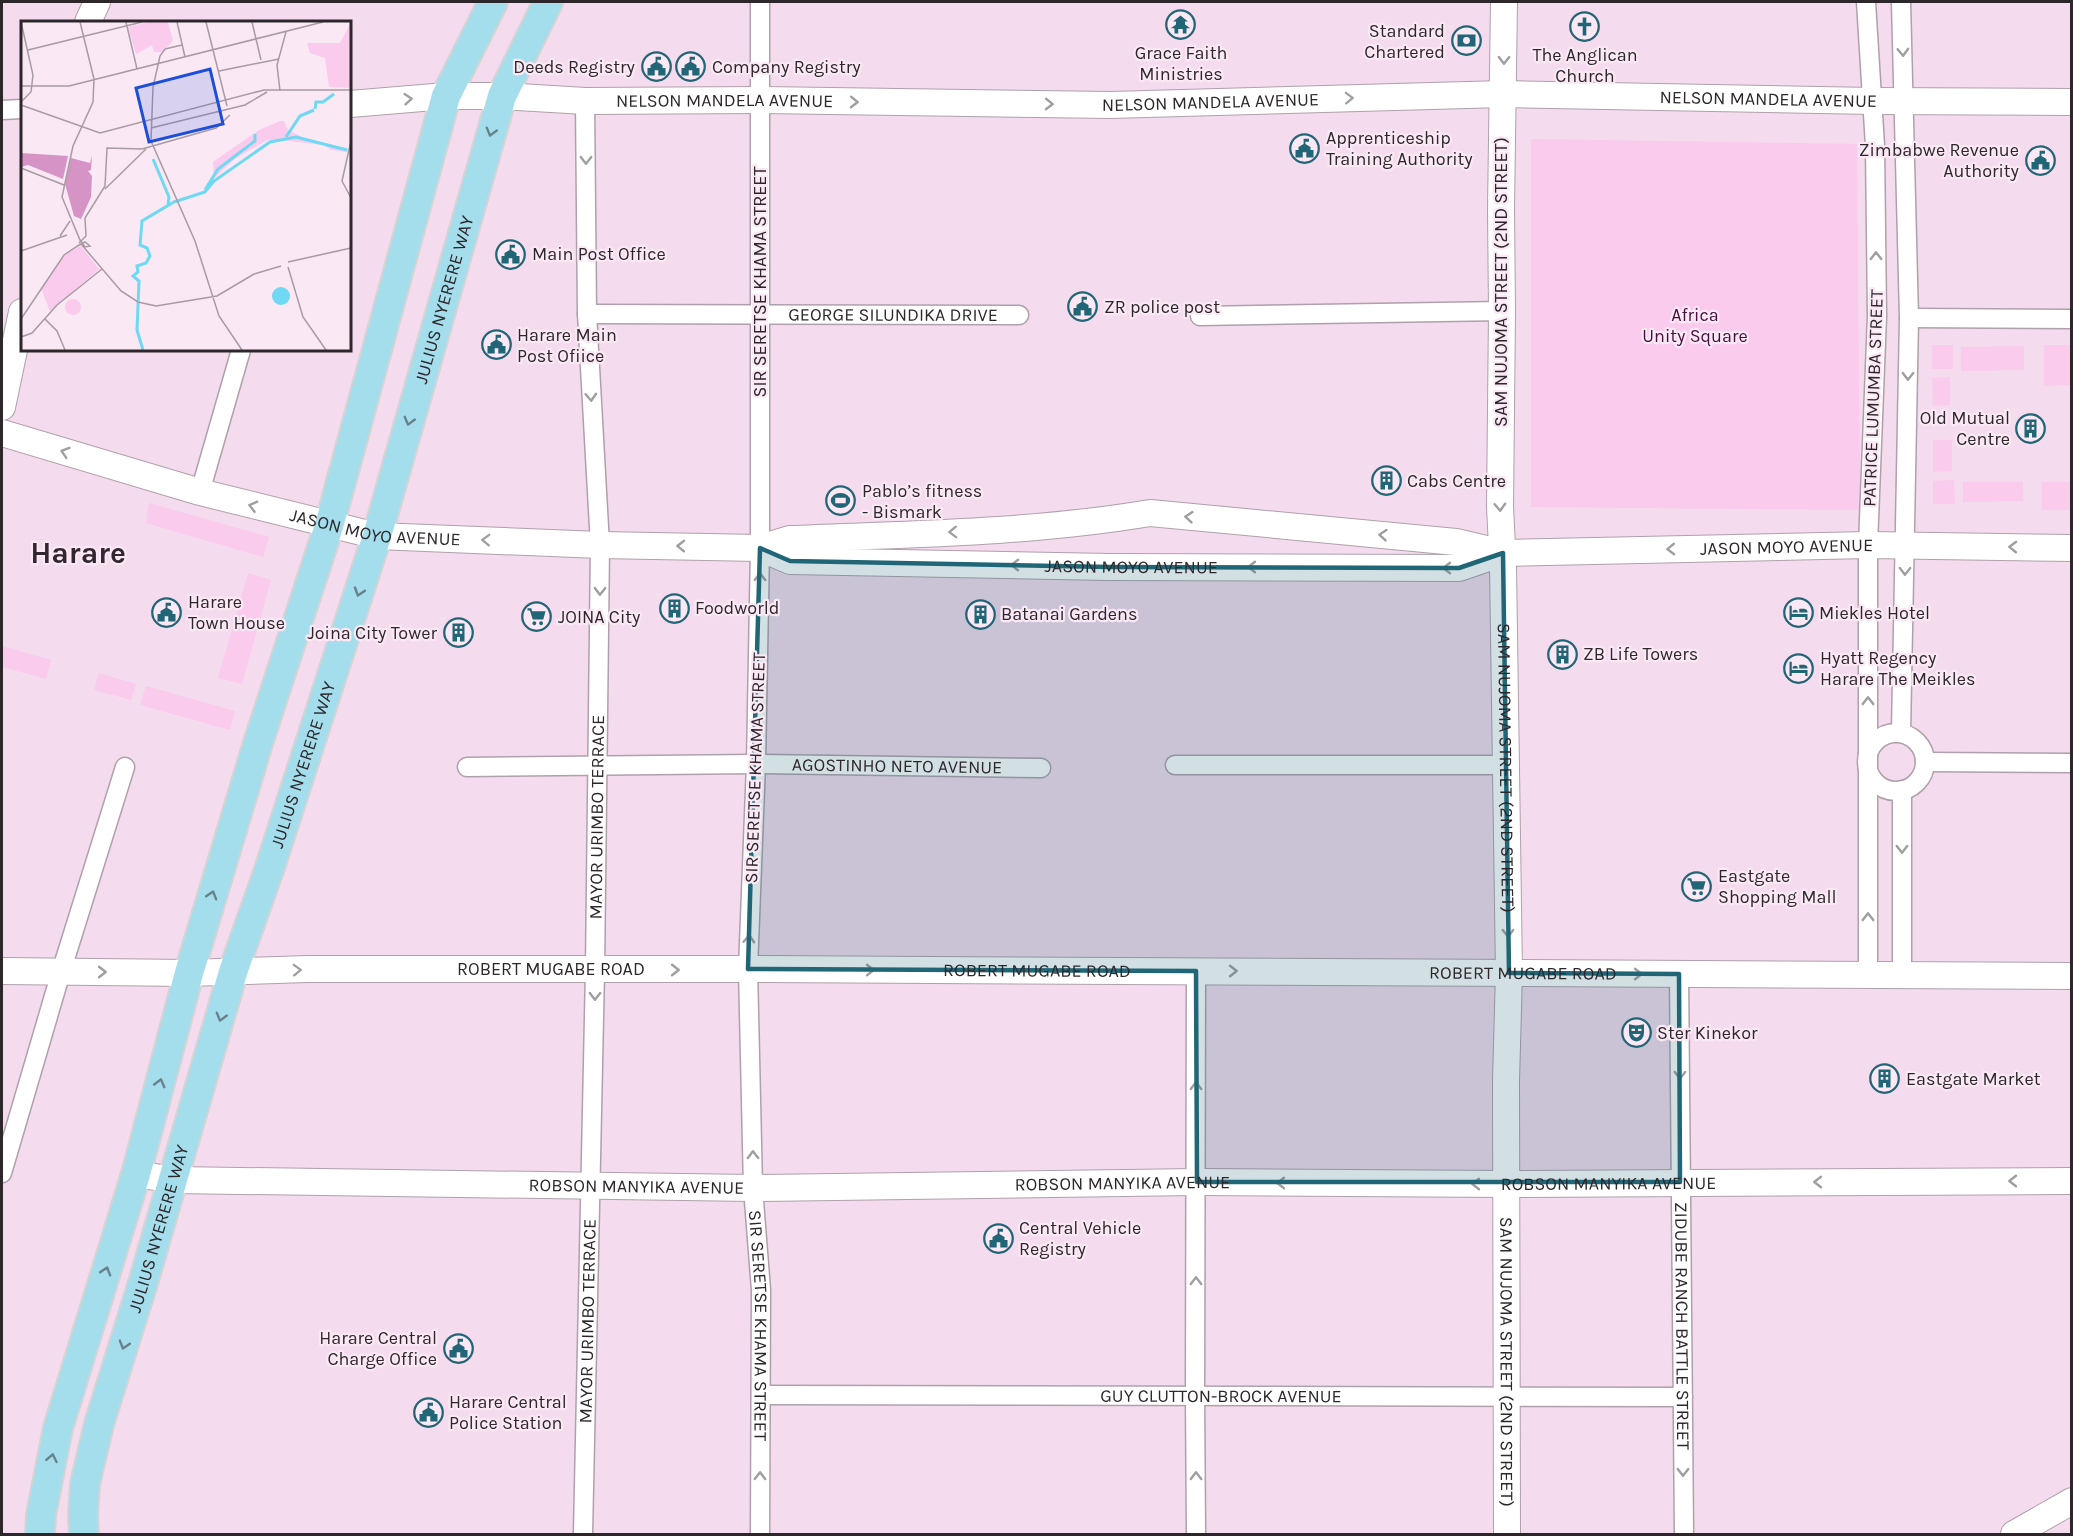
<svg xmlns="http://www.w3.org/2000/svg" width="2073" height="1536" font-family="Karla,sans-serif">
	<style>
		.built { fill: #f4dbed; fill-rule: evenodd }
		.green { fill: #facbed }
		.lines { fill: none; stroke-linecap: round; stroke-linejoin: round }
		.street-casing { stroke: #b0a0ab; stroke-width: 21 }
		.secondary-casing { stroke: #b0a0ab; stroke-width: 28 }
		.primary-casing { stroke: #d5d4d5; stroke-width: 32 }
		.street { stroke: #fff; stroke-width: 18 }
		.secondary { stroke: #fff; stroke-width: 26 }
		.primary { stroke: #a4ddeb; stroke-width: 28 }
		.oneway { stroke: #a09ea0 }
		.oneway2 { stroke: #68828b }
		.marked { fill: #206676; fill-opacity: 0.2; stroke: #206676; stroke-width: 4.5; stroke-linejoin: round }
		.labels { text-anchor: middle; stroke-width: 4.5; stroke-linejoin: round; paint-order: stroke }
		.poi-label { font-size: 18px; fill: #2d272b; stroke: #fae8f5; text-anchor: start }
		.street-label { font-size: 18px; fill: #2d272b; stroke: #fae8f5 }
		.park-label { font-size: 18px; fill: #490e3f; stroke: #fae8f5 }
		.town-label { font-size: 30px; font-weight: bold; fill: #332630; stroke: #fae8f5 }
		.inset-river { fill: none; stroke: #6fd8f2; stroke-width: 3 }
		.inset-road { fill: none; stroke: #a89ba4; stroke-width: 1.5 }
		.view { fill: #1d4ed8; fill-opacity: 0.15; stroke: #1d4ed8; stroke-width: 3 }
		.inset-edge { fill: none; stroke: #2d272b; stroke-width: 3 }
	</style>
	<rect width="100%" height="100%" fill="#fae8f5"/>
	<path class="built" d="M 2,2 L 2071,2 L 2071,1534 L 2,1534 ZM 22,22 L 350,22 L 350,350 L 22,350 Z"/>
	<g class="green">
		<polygon points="1531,139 1857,144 1860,510 1531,507"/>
		<rect x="1932" y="345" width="21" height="24"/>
		<polygon points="2044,345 2071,345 2071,385 2044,386"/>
		<polygon points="2024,346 2024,370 1961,371 1961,347"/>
		<polygon points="1950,377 1950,405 1933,406 1932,378"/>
		<polygon points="1933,440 1952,440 1952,471 1933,472"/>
		<polygon points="1954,480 1955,504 1933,504 1933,481"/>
		<polygon points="1963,482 2023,482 2023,501 1963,502"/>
		<rect x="2042" y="482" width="29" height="28"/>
		<polygon points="149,503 269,537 263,557 146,523"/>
		<polygon points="248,573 271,580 242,684 218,678"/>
		<polygon points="2,646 51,660 46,679 2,667"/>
		<polygon points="99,673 136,684 131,700 94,690"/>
		<polygon points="146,686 235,711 230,730 140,705"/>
	</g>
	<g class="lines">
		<defs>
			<g id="street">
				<path id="s1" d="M 760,2 L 760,548 L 756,764 L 748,969 L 753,1188 L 761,1290 L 760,1534"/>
				<polyline points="1866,2 1875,146 1877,316 1868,545 1868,975"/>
				<polyline points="2,110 22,109"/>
				<path id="s2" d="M 587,314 L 1019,315"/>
				<polyline points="1200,316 1502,311"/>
				<polyline points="1909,318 2072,319"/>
				<polyline points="200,492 241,350"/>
				<polyline points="1901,733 1909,318 1901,2"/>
				<circle cx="1896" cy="762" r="29"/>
				<polyline points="1925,762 2072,763"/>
				<polyline points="1175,765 1506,765"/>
				<path id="s3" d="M 467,767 L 756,764 L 1041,768"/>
				<polyline points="1902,790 1902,975"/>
				<polyline points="1196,971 1195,1396 1196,1534"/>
				<path id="s4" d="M 1679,974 L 1684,1534"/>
				<polyline points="2,1173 61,972 125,767"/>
				<path id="s5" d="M 761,1395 L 1683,1397"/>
				<path id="s6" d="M 583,1534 L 595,970 L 600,545 L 587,314 L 585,101"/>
			</g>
			<g id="secondary">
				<path id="s7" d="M 1504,2 L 1501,209 L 1502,311 L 1500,507 L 1503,566 L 1509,973 L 1506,1081 L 1507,1534"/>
				<polyline points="88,22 97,2"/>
				<path id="s8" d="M 350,104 L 446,96 L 502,96 L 585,101 L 760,100 L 1111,105 L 1503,94 L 1873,101 L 2072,102"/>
				<polyline points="2,407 22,312"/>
				<path id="s9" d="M 2,433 L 200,492 L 377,536 L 600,545 L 760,548 L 790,539 C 910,534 1031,533 1150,513 L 1456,542 L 1503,553 L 1868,545 L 2072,548"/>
				<path id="s10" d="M 760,548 L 790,561 L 1110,567 L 1459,568 L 1503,553"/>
				<path id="s11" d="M 2,971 L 189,973 L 308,969 L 748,969 L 2072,976"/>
				<path id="s12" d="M 136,1174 L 174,1180 L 753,1188 L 1197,1182 L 1506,1184 L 2072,1181"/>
				<polyline points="2014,1534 2072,1501"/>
			</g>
			<g id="primary">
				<polyline points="40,1534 41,1515 58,1428 136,1174 189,973 258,743 329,526 446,96 493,2"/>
				<path id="s13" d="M 84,1534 L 83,1514 L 85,1484 L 99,1424 L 143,1283 L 233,972 L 270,867 L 377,536 L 502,96 L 548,2"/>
			</g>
		</defs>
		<use href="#street" class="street-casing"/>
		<use href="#secondary" class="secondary-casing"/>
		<use href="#primary" class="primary-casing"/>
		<use href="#street" class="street"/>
		<use href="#secondary" class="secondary"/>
		<use href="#primary" class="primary"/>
	</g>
	<defs><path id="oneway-chevron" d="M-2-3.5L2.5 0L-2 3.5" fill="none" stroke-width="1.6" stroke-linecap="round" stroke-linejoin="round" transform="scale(1.5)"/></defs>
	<g class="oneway">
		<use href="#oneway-chevron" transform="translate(1903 52) rotate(88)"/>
		<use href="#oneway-chevron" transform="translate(1504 60) rotate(91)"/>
		<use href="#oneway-chevron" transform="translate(1349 98) rotate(-2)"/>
		<use href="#oneway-chevron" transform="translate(408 99) rotate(-5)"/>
		<use href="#oneway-chevron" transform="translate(854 102) rotate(1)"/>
		<use href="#oneway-chevron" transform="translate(1049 104) rotate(1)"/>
		<use href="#oneway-chevron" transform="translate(586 160) rotate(90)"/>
		<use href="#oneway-chevron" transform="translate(1876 256) rotate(-91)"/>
		<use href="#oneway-chevron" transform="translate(1908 376) rotate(91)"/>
		<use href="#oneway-chevron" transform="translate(591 397) rotate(87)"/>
		<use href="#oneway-chevron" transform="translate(65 452) rotate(-163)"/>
		<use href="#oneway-chevron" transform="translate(253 506) rotate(-165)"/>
		<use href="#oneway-chevron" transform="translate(1500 507) rotate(88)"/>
		<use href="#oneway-chevron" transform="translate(1189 517) rotate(-175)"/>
		<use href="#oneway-chevron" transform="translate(953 532) rotate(178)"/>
		<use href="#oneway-chevron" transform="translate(1383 535) rotate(-175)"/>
		<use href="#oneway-chevron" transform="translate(486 540) rotate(-178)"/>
		<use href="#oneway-chevron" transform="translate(681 546) rotate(-179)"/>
		<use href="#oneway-chevron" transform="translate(2013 547) rotate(-179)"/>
		<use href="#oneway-chevron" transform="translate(1671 549) rotate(179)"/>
		<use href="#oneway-chevron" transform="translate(1015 565) rotate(-179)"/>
		<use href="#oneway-chevron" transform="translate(1252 567) rotate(-180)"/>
		<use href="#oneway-chevron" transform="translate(1447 568) rotate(-180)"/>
		<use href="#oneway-chevron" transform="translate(1905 571) rotate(91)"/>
		<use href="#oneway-chevron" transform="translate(760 577) rotate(-89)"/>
		<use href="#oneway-chevron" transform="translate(600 591) rotate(91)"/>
		<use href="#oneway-chevron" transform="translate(1868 701) rotate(-90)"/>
		<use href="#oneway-chevron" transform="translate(1902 849) rotate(90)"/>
		<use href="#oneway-chevron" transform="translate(1868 917) rotate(-90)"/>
		<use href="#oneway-chevron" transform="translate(1508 933) rotate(89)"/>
		<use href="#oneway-chevron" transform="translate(749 939) rotate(-87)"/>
		<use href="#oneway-chevron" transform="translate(297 970) rotate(-2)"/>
		<use href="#oneway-chevron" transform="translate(675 970)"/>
		<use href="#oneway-chevron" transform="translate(870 970)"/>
		<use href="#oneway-chevron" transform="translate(1233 971)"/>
		<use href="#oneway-chevron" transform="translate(102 972)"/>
		<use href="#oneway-chevron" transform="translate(1638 974)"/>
		<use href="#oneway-chevron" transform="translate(595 996) rotate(91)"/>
		<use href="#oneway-chevron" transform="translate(1680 1075) rotate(90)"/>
		<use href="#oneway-chevron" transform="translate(1196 1086) rotate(-90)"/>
		<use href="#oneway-chevron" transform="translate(753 1155) rotate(-91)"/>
		<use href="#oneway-chevron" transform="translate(2013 1181) rotate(180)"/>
		<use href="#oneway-chevron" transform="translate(1818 1182) rotate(180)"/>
		<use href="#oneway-chevron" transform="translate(1281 1183) rotate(-180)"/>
		<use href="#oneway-chevron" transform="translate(1476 1184) rotate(-180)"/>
		<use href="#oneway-chevron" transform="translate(1196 1281) rotate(-90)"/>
		<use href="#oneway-chevron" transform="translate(1683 1472) rotate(90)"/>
		<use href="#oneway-chevron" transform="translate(760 1476) rotate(-89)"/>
		<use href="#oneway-chevron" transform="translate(1196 1476) rotate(-91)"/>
	</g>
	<g class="oneway2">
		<use href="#oneway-chevron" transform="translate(491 132) rotate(106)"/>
		<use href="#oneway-chevron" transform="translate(409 421) rotate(105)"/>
		<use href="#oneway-chevron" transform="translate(359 592) rotate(108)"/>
		<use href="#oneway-chevron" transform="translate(212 895) rotate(-73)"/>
		<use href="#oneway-chevron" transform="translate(221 1017) rotate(106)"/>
		<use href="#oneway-chevron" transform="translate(160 1083) rotate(-75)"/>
		<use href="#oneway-chevron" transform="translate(106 1271) rotate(-73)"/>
		<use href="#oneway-chevron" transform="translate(124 1345) rotate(107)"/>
		<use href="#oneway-chevron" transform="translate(52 1458) rotate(-79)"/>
	</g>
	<path class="marked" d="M 760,548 L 790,561 L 1110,567 L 1459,568 L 1503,553 L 1509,973 L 1679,974 L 1680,1182 L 1197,1182 L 1196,971 L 748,969 Z"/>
	<defs>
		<symbol id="temple-ring" viewBox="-11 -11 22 22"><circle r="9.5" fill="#fae8f5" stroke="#206676" stroke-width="1.5"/><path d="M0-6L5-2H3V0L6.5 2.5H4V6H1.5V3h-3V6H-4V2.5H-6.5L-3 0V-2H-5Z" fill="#206676"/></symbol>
		<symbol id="church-ring" viewBox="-11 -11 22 22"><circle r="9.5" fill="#fae8f5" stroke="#206676" stroke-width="1.5"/><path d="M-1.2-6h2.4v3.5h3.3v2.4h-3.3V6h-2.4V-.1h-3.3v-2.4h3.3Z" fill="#206676"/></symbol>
		<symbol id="bank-ring" viewBox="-11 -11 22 22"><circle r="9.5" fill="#fae8f5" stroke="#206676" stroke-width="1.5"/><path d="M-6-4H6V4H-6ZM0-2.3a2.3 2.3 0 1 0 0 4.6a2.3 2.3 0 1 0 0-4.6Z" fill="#206676"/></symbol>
		<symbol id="civic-ring" viewBox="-11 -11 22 22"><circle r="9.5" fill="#fae8f5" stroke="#206676" stroke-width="1.5"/><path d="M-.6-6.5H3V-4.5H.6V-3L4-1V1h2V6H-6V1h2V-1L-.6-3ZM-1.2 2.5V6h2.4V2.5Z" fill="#206676"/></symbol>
		<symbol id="building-ring" viewBox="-11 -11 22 22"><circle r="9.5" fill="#fae8f5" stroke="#206676" stroke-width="1.5"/><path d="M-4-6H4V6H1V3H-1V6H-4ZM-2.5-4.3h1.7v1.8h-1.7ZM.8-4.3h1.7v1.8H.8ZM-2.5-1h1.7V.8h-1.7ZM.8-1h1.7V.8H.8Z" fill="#206676"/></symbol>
		<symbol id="stadium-ring" viewBox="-11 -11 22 22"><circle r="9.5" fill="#fae8f5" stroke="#206676" stroke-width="1.5"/><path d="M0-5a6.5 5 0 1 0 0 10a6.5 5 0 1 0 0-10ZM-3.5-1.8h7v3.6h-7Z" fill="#206676"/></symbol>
		<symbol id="hotel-ring" viewBox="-11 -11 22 22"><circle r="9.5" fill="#fae8f5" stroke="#206676" stroke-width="1.5"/><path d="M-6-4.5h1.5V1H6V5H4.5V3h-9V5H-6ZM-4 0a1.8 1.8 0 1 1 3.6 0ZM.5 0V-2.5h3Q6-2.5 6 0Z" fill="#206676"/></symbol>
		<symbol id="supermarket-ring" viewBox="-11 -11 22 22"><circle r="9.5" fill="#fae8f5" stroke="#206676" stroke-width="1.5"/><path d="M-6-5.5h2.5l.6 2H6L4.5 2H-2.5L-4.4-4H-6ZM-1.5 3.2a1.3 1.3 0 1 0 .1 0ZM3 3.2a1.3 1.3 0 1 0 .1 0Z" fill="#206676"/></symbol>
		<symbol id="theatre-ring" viewBox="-11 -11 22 22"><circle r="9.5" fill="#fae8f5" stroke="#206676" stroke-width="1.5"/><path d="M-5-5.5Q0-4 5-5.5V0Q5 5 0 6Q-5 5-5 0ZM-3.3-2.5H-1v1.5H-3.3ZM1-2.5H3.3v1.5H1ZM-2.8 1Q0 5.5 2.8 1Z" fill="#206676"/></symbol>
	</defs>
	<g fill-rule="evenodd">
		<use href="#temple-ring" x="1164" y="8" width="33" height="33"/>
		<use href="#church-ring" x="1568" y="10" width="33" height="33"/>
		<use href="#bank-ring" x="1450" y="24" width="33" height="33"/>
		<use href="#civic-ring" x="640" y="50" width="33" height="33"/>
		<use href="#civic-ring" x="674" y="50" width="33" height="33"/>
		<use href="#civic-ring" x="1288" y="132" width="33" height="33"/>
		<use href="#civic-ring" x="2024" y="144" width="33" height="33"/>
		<use href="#civic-ring" x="494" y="238" width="33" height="33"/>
		<use href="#civic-ring" x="1066" y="290" width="33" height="33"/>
		<use href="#civic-ring" x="480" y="328" width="33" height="33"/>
		<use href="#building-ring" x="2014" y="412" width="33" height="33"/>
		<use href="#building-ring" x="1370" y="464" width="33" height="33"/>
		<use href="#stadium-ring" x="824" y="484" width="33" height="33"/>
		<use href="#building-ring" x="658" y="592" width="33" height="33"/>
		<use href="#civic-ring" x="150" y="596" width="33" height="33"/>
		<use href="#hotel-ring" x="1782" y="596" width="33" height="33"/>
		<use href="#building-ring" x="964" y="598" width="33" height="33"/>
		<use href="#supermarket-ring" x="520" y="600" width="33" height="33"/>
		<use href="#building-ring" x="442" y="616" width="33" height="33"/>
		<use href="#building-ring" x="1546" y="638" width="33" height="33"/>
		<use href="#hotel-ring" x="1782" y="652" width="33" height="33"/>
		<use href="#supermarket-ring" x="1680" y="870" width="33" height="33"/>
		<use href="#theatre-ring" x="1620" y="1016" width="33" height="33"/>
		<use href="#building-ring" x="1868" y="1062" width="33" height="33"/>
		<use href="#civic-ring" x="982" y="1222" width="33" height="33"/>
		<use href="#civic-ring" x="442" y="1332" width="33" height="33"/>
		<use href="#civic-ring" x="412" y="1396" width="33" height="33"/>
	</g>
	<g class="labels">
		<g class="poi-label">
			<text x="1445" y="37" text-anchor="end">Standard<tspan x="1445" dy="21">Chartered</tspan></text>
			<text x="1181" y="59" text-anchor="middle">Grace Faith<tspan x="1181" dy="21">Ministries</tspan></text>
			<text x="1585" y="61" text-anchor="middle">The Anglican<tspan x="1585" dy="21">Church</tspan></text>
			<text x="635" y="73" text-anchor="end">Deeds Registry</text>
			<text x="712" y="73">Company Registry</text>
			<text x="1326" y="144">Apprenticeship<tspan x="1326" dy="21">Training Authority</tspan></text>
			<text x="2019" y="156" text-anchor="end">Zimbabwe Revenue<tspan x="2019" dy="21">Authority</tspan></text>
			<text x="532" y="260">Main Post Office</text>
			<text x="1104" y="313">ZR police post</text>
			<text x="517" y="341">Harare Main<tspan x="517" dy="21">Post Ofiice</tspan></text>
			<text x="2010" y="424" text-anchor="end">Old Mutual<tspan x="2010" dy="21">Centre</tspan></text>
			<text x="1407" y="487">Cabs Centre</text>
			<text x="862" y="497">Pablo’s fitness<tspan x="862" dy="21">- Bismark</tspan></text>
			<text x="188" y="608">Harare<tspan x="188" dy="21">Town House</tspan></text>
			<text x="695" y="614">Foodworld</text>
			<text x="1819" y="619">Miekles Hotel</text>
			<text x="1001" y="620">Batanai Gardens</text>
			<text x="558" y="623">JOINA City</text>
			<text x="437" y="639" text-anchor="end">Joina City Tower</text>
			<text x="1583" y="660">ZB Life Towers</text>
			<text x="1820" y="664">Hyatt Regency<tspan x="1820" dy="21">Harare The Meikles</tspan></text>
			<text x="1718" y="882">Eastgate<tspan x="1718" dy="21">Shopping Mall</tspan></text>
			<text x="1657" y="1039">Ster Kinekor</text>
			<text x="1906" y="1085">Eastgate Market</text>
			<text x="1019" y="1234">Central Vehicle<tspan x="1019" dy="21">Registry</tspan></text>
			<text x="437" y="1344" text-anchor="end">Harare Central<tspan x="437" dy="21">Charge Office</tspan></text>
			<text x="449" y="1408">Harare Central<tspan x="449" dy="21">Police Station</tspan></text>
		</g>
		<g class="street-label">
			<text dy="6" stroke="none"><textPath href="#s8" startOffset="1419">NELSON MANDELA AVENUE</textPath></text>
			<text dy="6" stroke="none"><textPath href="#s8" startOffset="375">NELSON MANDELA AVENUE</textPath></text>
			<text dy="6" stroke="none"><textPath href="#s8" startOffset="861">NELSON MANDELA AVENUE</textPath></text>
			<text transform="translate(760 282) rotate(-90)" y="6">SIR SERETSE KHAMA STREET</text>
			<text transform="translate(1501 282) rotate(-90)" y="6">SAM NUJOMA STREET (2ND STREET)</text>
			<text dy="6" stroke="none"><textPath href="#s13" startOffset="1288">JULIUS NYERERE WAY</textPath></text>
			<text dy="6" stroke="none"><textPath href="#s2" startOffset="306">GEORGE SILUNDIKA DRIVE</textPath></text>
			<text transform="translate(1873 398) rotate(-88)" y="6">PATRICE LUMUMBA STREET</text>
			<text dy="6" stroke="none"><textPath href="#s9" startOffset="386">JASON MOYO AVENUE</textPath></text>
			<text dy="6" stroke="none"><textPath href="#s9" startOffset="1804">JASON MOYO AVENUE</textPath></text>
			<text dy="6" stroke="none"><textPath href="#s10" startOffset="374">JASON MOYO AVENUE</textPath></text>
			<text dy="6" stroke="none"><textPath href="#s13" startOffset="802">JULIUS NYERERE WAY</textPath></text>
			<text dy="6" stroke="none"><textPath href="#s3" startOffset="430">AGOSTINHO NETO AVENUE</textPath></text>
			<text transform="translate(755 768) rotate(-88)" y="6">SIR SERETSE KHAMA STREET</text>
			<text dy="6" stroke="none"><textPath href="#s7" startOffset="766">SAM NUJOMA STREET (2ND STREET)</textPath></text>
			<text dy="6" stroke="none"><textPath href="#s6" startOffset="717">MAYOR URIMBO TERRACE</textPath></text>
			<text dy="6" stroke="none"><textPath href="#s11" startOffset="549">ROBERT MUGABE ROAD</textPath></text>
			<text dy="6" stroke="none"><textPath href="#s11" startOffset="1035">ROBERT MUGABE ROAD</textPath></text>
			<text dy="6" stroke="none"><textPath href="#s11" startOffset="1521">ROBERT MUGABE ROAD</textPath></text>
			<text dy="6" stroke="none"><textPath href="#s12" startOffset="987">ROBSON MANYIKA AVENUE</textPath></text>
			<text dy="6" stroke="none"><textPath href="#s12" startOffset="1473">ROBSON MANYIKA AVENUE</textPath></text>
			<text dy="6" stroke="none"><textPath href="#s12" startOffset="501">ROBSON MANYIKA AVENUE</textPath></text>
			<text dy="6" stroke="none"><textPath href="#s13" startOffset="316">JULIUS NYERERE WAY</textPath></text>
			<text dy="6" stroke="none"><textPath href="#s6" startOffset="213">MAYOR URIMBO TERRACE</textPath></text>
			<text dy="6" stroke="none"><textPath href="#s1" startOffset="1324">SIR SERETSE KHAMA STREET</textPath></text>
			<text dy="6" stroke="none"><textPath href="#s4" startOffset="352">ZIDUBE RANCH BATTLE STREET</textPath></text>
			<text dy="6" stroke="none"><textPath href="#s7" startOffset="1360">SAM NUJOMA STREET (2ND STREET)</textPath></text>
			<text dy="6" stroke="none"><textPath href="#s5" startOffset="460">GUY CLUTTON-BROCK AVENUE</textPath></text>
		</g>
		<g class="park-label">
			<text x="1695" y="321">Africa<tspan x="1695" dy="21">Unity Square</tspan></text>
		</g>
		<g class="town-label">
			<text x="78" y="563">Harare</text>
		</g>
	</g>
	<g transform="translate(21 21)">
		<rect width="330" height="330" fill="#fae8f5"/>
		<path d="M 127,1 L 147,1 L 152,20 L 140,31 L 133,31 L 131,24 L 115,33 L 107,6 ZM 330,1 L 330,67 L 308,66 L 304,37 L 289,32 L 286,22 L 319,22 ZM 259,100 L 263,100 L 267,109 L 283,117 L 328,128 L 327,131 L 310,129 L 303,124 L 260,119 L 246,123 L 219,141 L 249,120 L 248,118 L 215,137 L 193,157 L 192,141 L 238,109 ZM 59,224 L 78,248 L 29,290 L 20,268 L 44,234 ZM44 286a8 8 0 1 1 16 0a8 8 0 1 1-16 0Z" fill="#facbed"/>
		<path d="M 0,132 L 47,135 L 42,158 L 7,144 L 0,146 ZM 71,135 L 70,149 L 67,150 L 71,155 L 70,176 L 60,198 L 53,195 L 44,163 L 50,137 L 69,142 Z" fill="#d693c5"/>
		<path d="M251 275a9 9 0 1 1 18 0a9 9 0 1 1-18 0Z" fill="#6fd8f2"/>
		<path class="inset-river" d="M 294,88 L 295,81 L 302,81 L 313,73M 265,116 L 279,95 L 293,89M 132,138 L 148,176 L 147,183M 184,169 L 197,148 L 234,120 L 234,113M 122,329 L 116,309 L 118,260 L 112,255 L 117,251 L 116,245 L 125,242 L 129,235 L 126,227 L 119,224 L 121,200 L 153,181 L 184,171 L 193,160 L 249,121 L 275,116 L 326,129"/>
		<path class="inset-road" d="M 59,1 L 73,58M 105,1 L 116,48M 156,1 L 164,36M 185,1 L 206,85M 231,1 L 240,39M 161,24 L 144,28 L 139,35 L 132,66 L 130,120 L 174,220 L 198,295 L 221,329M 7,29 L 121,1M 198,50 L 258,38M 0,65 L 48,65 L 302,1M 259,70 L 256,44 L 265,11M 0,81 L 10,71 L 12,54 L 0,1M 0,84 L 79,112 L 243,69 L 330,69M 130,107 L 224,84 L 246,71M 330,120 L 321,160 L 330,177M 0,147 L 43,164M 84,168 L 125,128M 39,215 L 49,200M 58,222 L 65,215 L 64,197 L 84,165 L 86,127 L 121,128 L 195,107 L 209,94M 60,223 L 100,270 L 117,281 L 135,285 L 196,275 L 233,253 L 260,245M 0,230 L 46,214M 267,241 L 330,227M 267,246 L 282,296 L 305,329M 0,298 L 43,234 L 58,224 L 64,221 L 69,225 L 64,226 L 62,223 L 59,219 L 41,176 L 52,125 L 72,81 L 73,58M 24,298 L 36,310 L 44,329M 0,316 L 11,312 L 36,284 L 81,248"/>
		<path class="view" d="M 189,48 L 202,103 L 128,121 L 115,67 Z"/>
		<rect width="330" height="330" class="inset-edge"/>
	</g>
	<rect width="2073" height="1536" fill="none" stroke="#2d272b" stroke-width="6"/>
</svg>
